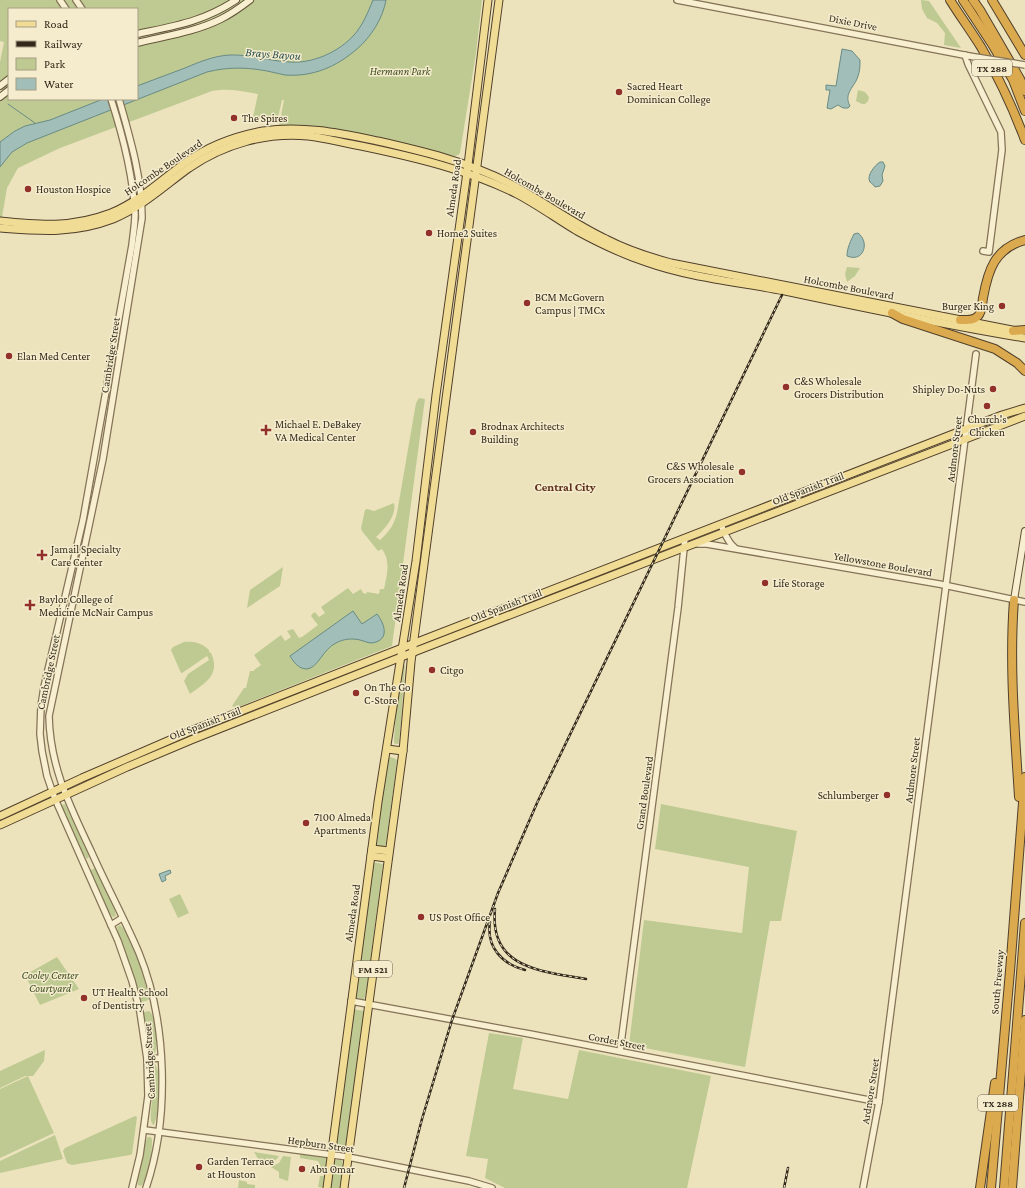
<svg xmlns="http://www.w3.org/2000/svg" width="1025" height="1188" font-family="'Crimson Pro',serif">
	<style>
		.green { fill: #beca92; fill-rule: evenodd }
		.water { fill: #a1beb8; stroke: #698b85 }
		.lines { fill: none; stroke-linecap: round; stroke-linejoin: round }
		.stream { stroke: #698b85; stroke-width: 1 }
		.tertiary-casing { stroke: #847357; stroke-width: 8 }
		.secondary-casing { stroke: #65543a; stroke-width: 8 }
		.primary-casing { stroke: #51402c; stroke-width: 9 }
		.motorway-casing { stroke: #51402c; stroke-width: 10 }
		.tertiary { stroke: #f8efd0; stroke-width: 5.5 }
		.secondary { stroke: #f8efd0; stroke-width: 6 }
		.primary { stroke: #f0dc95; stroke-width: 7 }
		.motorway { stroke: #dcaa4e; stroke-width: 8 }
		.rail-casing { stroke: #33291b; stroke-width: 2.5 }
		.rail { stroke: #f4eccd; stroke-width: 1; stroke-dasharray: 3; stroke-linecap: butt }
		.tertiary-bridge-casing { stroke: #847357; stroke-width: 8; stroke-linecap: butt }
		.tertiary-bridge { stroke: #f8efd0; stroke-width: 5.5 }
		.poi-dot { fill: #913129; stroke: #f4eccd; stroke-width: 1.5 }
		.labels { text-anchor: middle; stroke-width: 3; stroke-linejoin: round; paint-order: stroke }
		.shield { fill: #f4eccd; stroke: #6d6450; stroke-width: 1 }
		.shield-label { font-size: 10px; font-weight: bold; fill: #33291b }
		.street-label { font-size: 11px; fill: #33291b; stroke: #f4eccd }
		.park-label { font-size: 11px; font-style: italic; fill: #404f22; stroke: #f4eccd }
		.poi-label { font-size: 11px; fill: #33291b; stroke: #f4eccd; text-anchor: start }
		.water-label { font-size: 12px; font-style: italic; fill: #2b5253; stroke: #f4eccd }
		.neighbourhood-label { font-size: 12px; font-weight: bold; fill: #5f301c; stroke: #f4eccd }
	</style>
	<rect width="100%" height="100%" fill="#ece3bd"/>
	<g class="green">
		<path d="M 0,0 L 482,0 L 476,53 L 460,153 L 458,155 L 455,156 C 397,145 338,123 279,126 L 284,100 L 282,100 L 277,122 L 253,117 L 258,94 C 242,91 228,88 212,91 L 60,148 L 18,168 L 7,188 L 2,217 L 0,217 L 0,101 L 7,96 L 0,87 L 0,62 L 4,42 L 0,41 ZM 9,9 L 137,9 L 137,99 L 9,99 Z"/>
		<polygon points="921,0 929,1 961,48 944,45 945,33 937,23 927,18 922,9"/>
		<polygon points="858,90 865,92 869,97 868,101 865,104 862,104 856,101"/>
		<polygon points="847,267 860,268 855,276 847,282 845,274"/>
		<path d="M 419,398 L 425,399 L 392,646 L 236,708 L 232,706 L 244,688 L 246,688 L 250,671 L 254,671 L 254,670 L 261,665 L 254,655 L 281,635 L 285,641 L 291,637 L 287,631 L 293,629 L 299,638 L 302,637 L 318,625 L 311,616 L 312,614 L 315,612 L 319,617 L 325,613 L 321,607 L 348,588 L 353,594 L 361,589 L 363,593 L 366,594 L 367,592 L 379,594 L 380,589 L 384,589 C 387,574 391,562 382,549 L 378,551 L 362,531 L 361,528 L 365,510 L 367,509 L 374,511 L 394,503 C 397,515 385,529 376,537 L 380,540 C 389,532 394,525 397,513 L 416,403 Z"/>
		<polygon points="283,567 280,586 247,608 250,590"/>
		<path d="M 184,642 C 194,641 202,643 209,650 L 209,652 L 211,653 C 221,675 205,683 190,694 L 184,681 L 188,674 L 209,660 L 207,656 L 182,673 L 181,673 L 171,650 L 173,647 Z"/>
		<path d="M 403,665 L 405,666 C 403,691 402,717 399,742 L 398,744 L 396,744 L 394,743 L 394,738 L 397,700 Z"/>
		<polygon points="390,757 396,759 397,761 386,844 384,847 377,846 375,844 388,760"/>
		<polygon points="65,804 87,850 89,857 87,859 79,847 62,809 62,805"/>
		<polygon points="661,804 797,831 781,921 770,921 745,1067 629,1045 644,920 742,933 749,867 655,849"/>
		<polygon points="372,862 383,864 367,986 365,997 363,1000 356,997"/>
		<polygon points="95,868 96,869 114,905 116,916 113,917 107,911 91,872 91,870"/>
		<polygon points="180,894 189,913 178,918 169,899"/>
		<path d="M 120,925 C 134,937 144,979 149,997 L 149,999 L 146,1001 L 141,1002 L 140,1000 L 132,973 L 119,938 L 117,927 Z"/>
		<polygon points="57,957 79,989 40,1005 25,975"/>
		<polygon points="353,1009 364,1011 345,1151 335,1149"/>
		<path d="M 149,1011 C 156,1015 158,1045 155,1053 L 151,1053 L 148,1046 L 143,1014 L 144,1012 Z"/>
		<polygon points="489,1033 523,1038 513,1089 568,1099 579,1050 711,1076 687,1188 505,1188 485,1178 488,1159 466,1156"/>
		<polygon points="45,1050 44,1061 33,1076 28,1076 54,1133 0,1158 0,1089 28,1076 25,1076 0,1088 0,1071"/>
		<path d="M 152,1064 L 155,1064 C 163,1076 160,1111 154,1125 L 152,1124 C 149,1116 152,1107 152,1099 C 152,1087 147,1075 152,1064 Z"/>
		<polygon points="135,1116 137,1117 132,1154 130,1155 72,1165 67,1163 63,1151 65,1148"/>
		<polygon points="55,1135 63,1159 0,1173 0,1161"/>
		<path d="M 148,1137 L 151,1137 L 152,1140 C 152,1152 150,1177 141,1186 L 138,1185 L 137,1178 L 145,1142 Z"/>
		<path d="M 254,1152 L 279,1156 C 274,1163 269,1163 260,1162 Z"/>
		<polygon points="300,1154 326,1158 327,1162 326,1169 322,1169 318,1161 300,1158"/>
		<polygon points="283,1156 291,1157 288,1181 279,1178 279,1172 271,1167 279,1163"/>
		<polygon points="336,1160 341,1160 343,1163 340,1188 329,1188 334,1161"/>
		<polygon points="320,1176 324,1176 325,1178 324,1188 318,1187"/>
		<polygon points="239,1180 247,1182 247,1184 255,1185 255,1188 238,1188"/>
	</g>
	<g class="water">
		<path d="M 373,0 L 386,0 C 383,18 371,37 357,49 C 336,67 313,77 285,75 C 279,74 273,72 267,71 C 246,67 227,67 207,72 L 27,143 L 12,152 L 0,167 L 0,142 L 15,131 L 25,126 L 50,120 L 103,99 L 137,99 L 137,86 C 153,80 169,74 185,68 C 199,62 214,56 229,55 C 249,54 269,61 289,62 C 312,64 339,52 354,35 C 363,25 368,12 373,0 Z"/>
		<path d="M 842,49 L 852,51 L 860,60 C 860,65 860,71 858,76 C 855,87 843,93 850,106 L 848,108 L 843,108 L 838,105 L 831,109 L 827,108 L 830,90 L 826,90 L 826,85 L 836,86 Z"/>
		<path d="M 880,162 L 883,162 L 885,166 L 882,175 L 883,181 L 880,186 L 875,187 C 874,185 872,184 870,182 C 866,176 875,165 880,162 Z"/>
		<path d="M 858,233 C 870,242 864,263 847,256 C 847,248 851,240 854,234 Z"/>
		<path d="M 353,611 L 362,624 L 377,614 C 384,623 391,640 372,643 C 368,643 364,641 360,640 C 352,638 343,639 336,643 C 323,649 318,668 307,669 C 298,669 294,662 290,656 Z"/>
		<polygon points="170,870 171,873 165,876 166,880 162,882 159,874"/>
	</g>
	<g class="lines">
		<polyline class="stream" points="8,104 35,123"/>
		<defs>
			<g id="tertiary">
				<polyline points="60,0 66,9"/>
				<polyline points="76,0 82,9"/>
				<polyline points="677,0 969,56"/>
				<polyline points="965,55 968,64 1001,132 1002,150 989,252 983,251"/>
				<path d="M 111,99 C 123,136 133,175 135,214 C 135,224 133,235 132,245 L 83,520 L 44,687 L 41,706 L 40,734 L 42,751 L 47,776 L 55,799 L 118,941 L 132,981 L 140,1012 L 147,1059 L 148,1096 L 140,1155 L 132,1188"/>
				<path d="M 119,99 C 130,138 142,177 142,218 L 103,459 L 49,716 C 50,767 70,806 91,851 C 106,885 124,918 139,953 C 167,1022 170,1117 146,1188"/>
				<path d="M 721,525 C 725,533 727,542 735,548"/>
				<polyline points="698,544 707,544 939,584 1025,602"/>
				<polyline points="111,925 122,918"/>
				<polyline points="351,1001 530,1034 879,1102"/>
				<polyline points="620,1051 678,608 685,538"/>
				<polyline points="147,1059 161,1058"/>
				<polyline points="145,1130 348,1157 469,1181 492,1188"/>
				<polyline points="863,1188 879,1102 976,354"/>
			</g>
			<g id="secondary">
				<path d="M 137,34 C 174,26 203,22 236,0"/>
				<path d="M 137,43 C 165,36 195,32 221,19 C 231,14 241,7 250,0"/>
				<polyline points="0,86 9,79"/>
				<polyline points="0,97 9,90"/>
				<polyline points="1014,600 1025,531"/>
			</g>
			<g id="primary">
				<path d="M 0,221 C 40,225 72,228 111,213 C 140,201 161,180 186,162 C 209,146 235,136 263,131 C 302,125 339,133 378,141 C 422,151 468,162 509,183 C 542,200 572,223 606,239 C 627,250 649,257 671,263 L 1017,331"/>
				<path d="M 0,228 C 40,231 74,234 113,219 C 142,207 164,186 189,168 C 224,144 266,132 308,136 C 326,138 343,143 361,146 C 414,157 469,170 517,194 C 538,205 557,219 577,231 C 599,243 622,254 646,262 C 691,278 739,282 785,291 C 865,308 945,325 1025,338"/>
				<polyline points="387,749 403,751"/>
				<polyline points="0,816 82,778 193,730 425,639 1002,415 1025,408"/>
				<polyline points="0,825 127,767 191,740 419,650 1025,416"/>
				<polyline points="372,849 389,851"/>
				<polyline points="371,856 387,858"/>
				<polyline points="327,1188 378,802 416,561 436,395 468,165 488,0"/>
				<polyline points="344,1188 403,751 411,662 499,0"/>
			</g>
			<g id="motorway">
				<path d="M 950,0 C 960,16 971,31 981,47 C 998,76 1013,108 1025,140"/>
				<polyline points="963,0 992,44 1013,80 1025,111"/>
				<polyline points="973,0 980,10 1020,79 1025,91"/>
				<polyline points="992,0 1025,55"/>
				<polyline points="892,313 903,319 995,349 1017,363 1025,371"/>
				<path d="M 960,320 C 967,320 973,321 978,316 C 982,312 982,304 983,298 C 988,270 995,248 1025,240"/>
				<polyline points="1013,331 1025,330"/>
				<path d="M 1014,600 C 1009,666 1015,732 1019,797"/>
				<polyline points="980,1188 995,1083"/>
				<polyline points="991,1188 1010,971 1025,777"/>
				<polyline points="1004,1188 1025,923"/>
				<polyline points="1012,1188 1025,1020"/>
			</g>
		</defs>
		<use href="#tertiary" class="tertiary-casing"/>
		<use href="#secondary" class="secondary-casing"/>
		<use href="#primary" class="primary-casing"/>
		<use href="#motorway" class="motorway-casing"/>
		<use href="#tertiary" class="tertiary"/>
		<use href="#secondary" class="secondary"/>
		<use href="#primary" class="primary"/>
		<use href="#motorway" class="motorway"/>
		<defs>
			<g id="rail">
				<path d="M 495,909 C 489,969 542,971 586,979"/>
				<path d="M 490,922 C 486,947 502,964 525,970"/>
				<polyline points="404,1188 422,1119 452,1020 498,893 537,803 782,295"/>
				<polyline points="784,1188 788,1168"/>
			</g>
		</defs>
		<use href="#rail" class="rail-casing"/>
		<use href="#rail" class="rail"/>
		<defs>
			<polyline id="tertiary-bridge" points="969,56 1025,65"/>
		</defs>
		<use href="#tertiary-bridge" class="tertiary-bridge-casing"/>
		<use href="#tertiary-bridge" class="tertiary-bridge"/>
	</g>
	<g class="poi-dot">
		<circle cx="619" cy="92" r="4"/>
		<circle cx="234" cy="118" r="4"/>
		<circle cx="28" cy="189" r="4"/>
		<circle cx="429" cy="233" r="4"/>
		<circle cx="527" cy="303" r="4"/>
		<circle cx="1002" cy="306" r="4"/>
		<circle cx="9" cy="356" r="4"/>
		<circle cx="786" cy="387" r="4"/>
		<circle cx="993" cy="389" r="4"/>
		<circle cx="987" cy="406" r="4"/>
		<path d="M264 424h4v4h4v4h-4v4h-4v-4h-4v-4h4z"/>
		<circle cx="473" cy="432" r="4"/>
		<circle cx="742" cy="472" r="4"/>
		<path d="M40 549h4v4h4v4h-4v4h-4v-4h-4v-4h4z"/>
		<circle cx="765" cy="583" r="4"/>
		<path d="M28 599h4v4h4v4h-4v4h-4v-4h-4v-4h4z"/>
		<circle cx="432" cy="670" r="4"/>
		<circle cx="356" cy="693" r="4"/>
		<circle cx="887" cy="795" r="4"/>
		<circle cx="306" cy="823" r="4"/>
		<circle cx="421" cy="917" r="4"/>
		<circle cx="84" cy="998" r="4"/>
		<circle cx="199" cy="1167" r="4"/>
		<circle cx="302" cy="1169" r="4"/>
	</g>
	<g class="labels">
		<g class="shield">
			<rect x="972" y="60" width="40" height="16" rx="3"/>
			<rect x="354" y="961" width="38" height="16" rx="3"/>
			<rect x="978" y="1095" width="40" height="16" rx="3"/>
		</g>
		<g class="shield-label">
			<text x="992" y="72">TX 288</text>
			<text x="373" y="973">FM 521</text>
			<text x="998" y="1107">TX 288</text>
		</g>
		<g class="street-label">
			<text transform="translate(853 22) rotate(11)" y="4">Dixie Drive</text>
			<text transform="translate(163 167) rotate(-34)" y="4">Holcombe Boulevard</text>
			<text transform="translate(453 188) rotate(-82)" y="4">Almeda Road</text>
			<text transform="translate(545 193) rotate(30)" y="4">Holcombe Boulevard</text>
			<text transform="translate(849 287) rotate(11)" y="4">Holcombe Boulevard</text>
			<text transform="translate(110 355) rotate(-81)" y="4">Cambridge Street</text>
			<text transform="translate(954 449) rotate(-83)" y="4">Ardmore Street</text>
			<text transform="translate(808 488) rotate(-21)" y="4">Old Spanish Trail</text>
			<text transform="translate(883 564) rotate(10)" y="4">Yellowstone Boulevard</text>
			<text transform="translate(400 593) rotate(-82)" y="4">Almeda Road</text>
			<text transform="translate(506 605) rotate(-21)" y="4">Old Spanish Trail</text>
			<text transform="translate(48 672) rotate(-78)" y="4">Cambridge Street</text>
			<text transform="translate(205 723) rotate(-21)" y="4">Old Spanish Trail</text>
			<text transform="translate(912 770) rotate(-83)" y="4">Ardmore Street</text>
			<text transform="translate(644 793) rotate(-82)" y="4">Grand Boulevard</text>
			<text transform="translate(352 913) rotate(-82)" y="4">Almeda Road</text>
			<text transform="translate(997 982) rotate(-85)" y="4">South Freeway</text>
			<text transform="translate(617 1041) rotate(11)" y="4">Corder Street</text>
			<text transform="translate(149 1061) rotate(-93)" y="4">Cambridge Street</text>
			<text transform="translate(870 1091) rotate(-81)" y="4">Ardmore Street</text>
			<text transform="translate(321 1144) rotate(8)" y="4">Hepburn Street</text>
		</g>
		<g class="park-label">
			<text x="400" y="75">Hermann Park</text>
			<text x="50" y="979">Cooley Center<tspan x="50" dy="13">Courtyard</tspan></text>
		</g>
		<g class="poi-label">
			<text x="627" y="90">Sacred Heart<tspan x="627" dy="13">Dominican College</tspan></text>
			<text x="242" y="122">The Spires</text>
			<text x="36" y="193">Houston Hospice</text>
			<text x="437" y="237">Home2 Suites</text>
			<text x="535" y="301">BCM McGovern<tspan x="535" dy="13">Campus | TMCx</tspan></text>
			<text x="994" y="310" text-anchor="end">Burger King</text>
			<text x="17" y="360">Elan Med Center</text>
			<text x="794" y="385">C&amp;S Wholesale<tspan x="794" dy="13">Grocers Distribution</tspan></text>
			<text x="985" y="393" text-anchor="end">Shipley Do-Nuts</text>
			<text x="987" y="423" text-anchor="middle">Church's<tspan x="987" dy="13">Chicken</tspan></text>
			<text x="275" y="428">Michael E. DeBakey<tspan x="275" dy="13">VA Medical Center</tspan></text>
			<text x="481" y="430">Brodnax Architects<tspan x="481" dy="13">Building</tspan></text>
			<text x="734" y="470" text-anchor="end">C&amp;S Wholesale<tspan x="734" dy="13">Grocers Association</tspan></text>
			<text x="51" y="553">Jamail Specialty<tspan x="51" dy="13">Care Center</tspan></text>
			<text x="773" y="587">Life Storage</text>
			<text x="39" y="603">Baylor College of<tspan x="39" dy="13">Medicine McNair Campus</tspan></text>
			<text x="440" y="674">Citgo</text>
			<text x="364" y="691">On The Go<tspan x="364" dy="13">C-Store</tspan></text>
			<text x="879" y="799" text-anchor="end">Schlumberger</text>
			<text x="314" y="821">7100 Almeda<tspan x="314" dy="13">Apartments</tspan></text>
			<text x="429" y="921">US Post Office</text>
			<text x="92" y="996">UT Health School<tspan x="92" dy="13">of Dentistry</tspan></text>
			<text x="207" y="1165">Garden Terrace<tspan x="207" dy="13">at Houston</tspan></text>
			<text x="310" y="1173">Abu Omar</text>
		</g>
		<g class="water-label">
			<text transform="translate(273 54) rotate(4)" y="4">Brays Bayou</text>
		</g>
		<g class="neighbourhood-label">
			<text x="565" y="491">Central City</text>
		</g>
	</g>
	<rect x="8" y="8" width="130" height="92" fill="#f4eccd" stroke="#a79e86"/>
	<rect x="16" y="21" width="20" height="6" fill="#f0dc95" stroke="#a79e86"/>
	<text x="44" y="28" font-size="12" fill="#33291b">Road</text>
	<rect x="16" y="41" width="20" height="6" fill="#33291b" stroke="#a79e86"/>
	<text x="44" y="48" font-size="12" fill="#33291b">Railway</text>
	<rect x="16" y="58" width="20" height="12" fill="#beca92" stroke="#a79e86"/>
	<text x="44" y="68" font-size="12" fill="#33291b">Park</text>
	<rect x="16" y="78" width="20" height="12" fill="#a1beb8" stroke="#a79e86"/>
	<text x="44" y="88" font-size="12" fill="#33291b">Water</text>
</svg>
